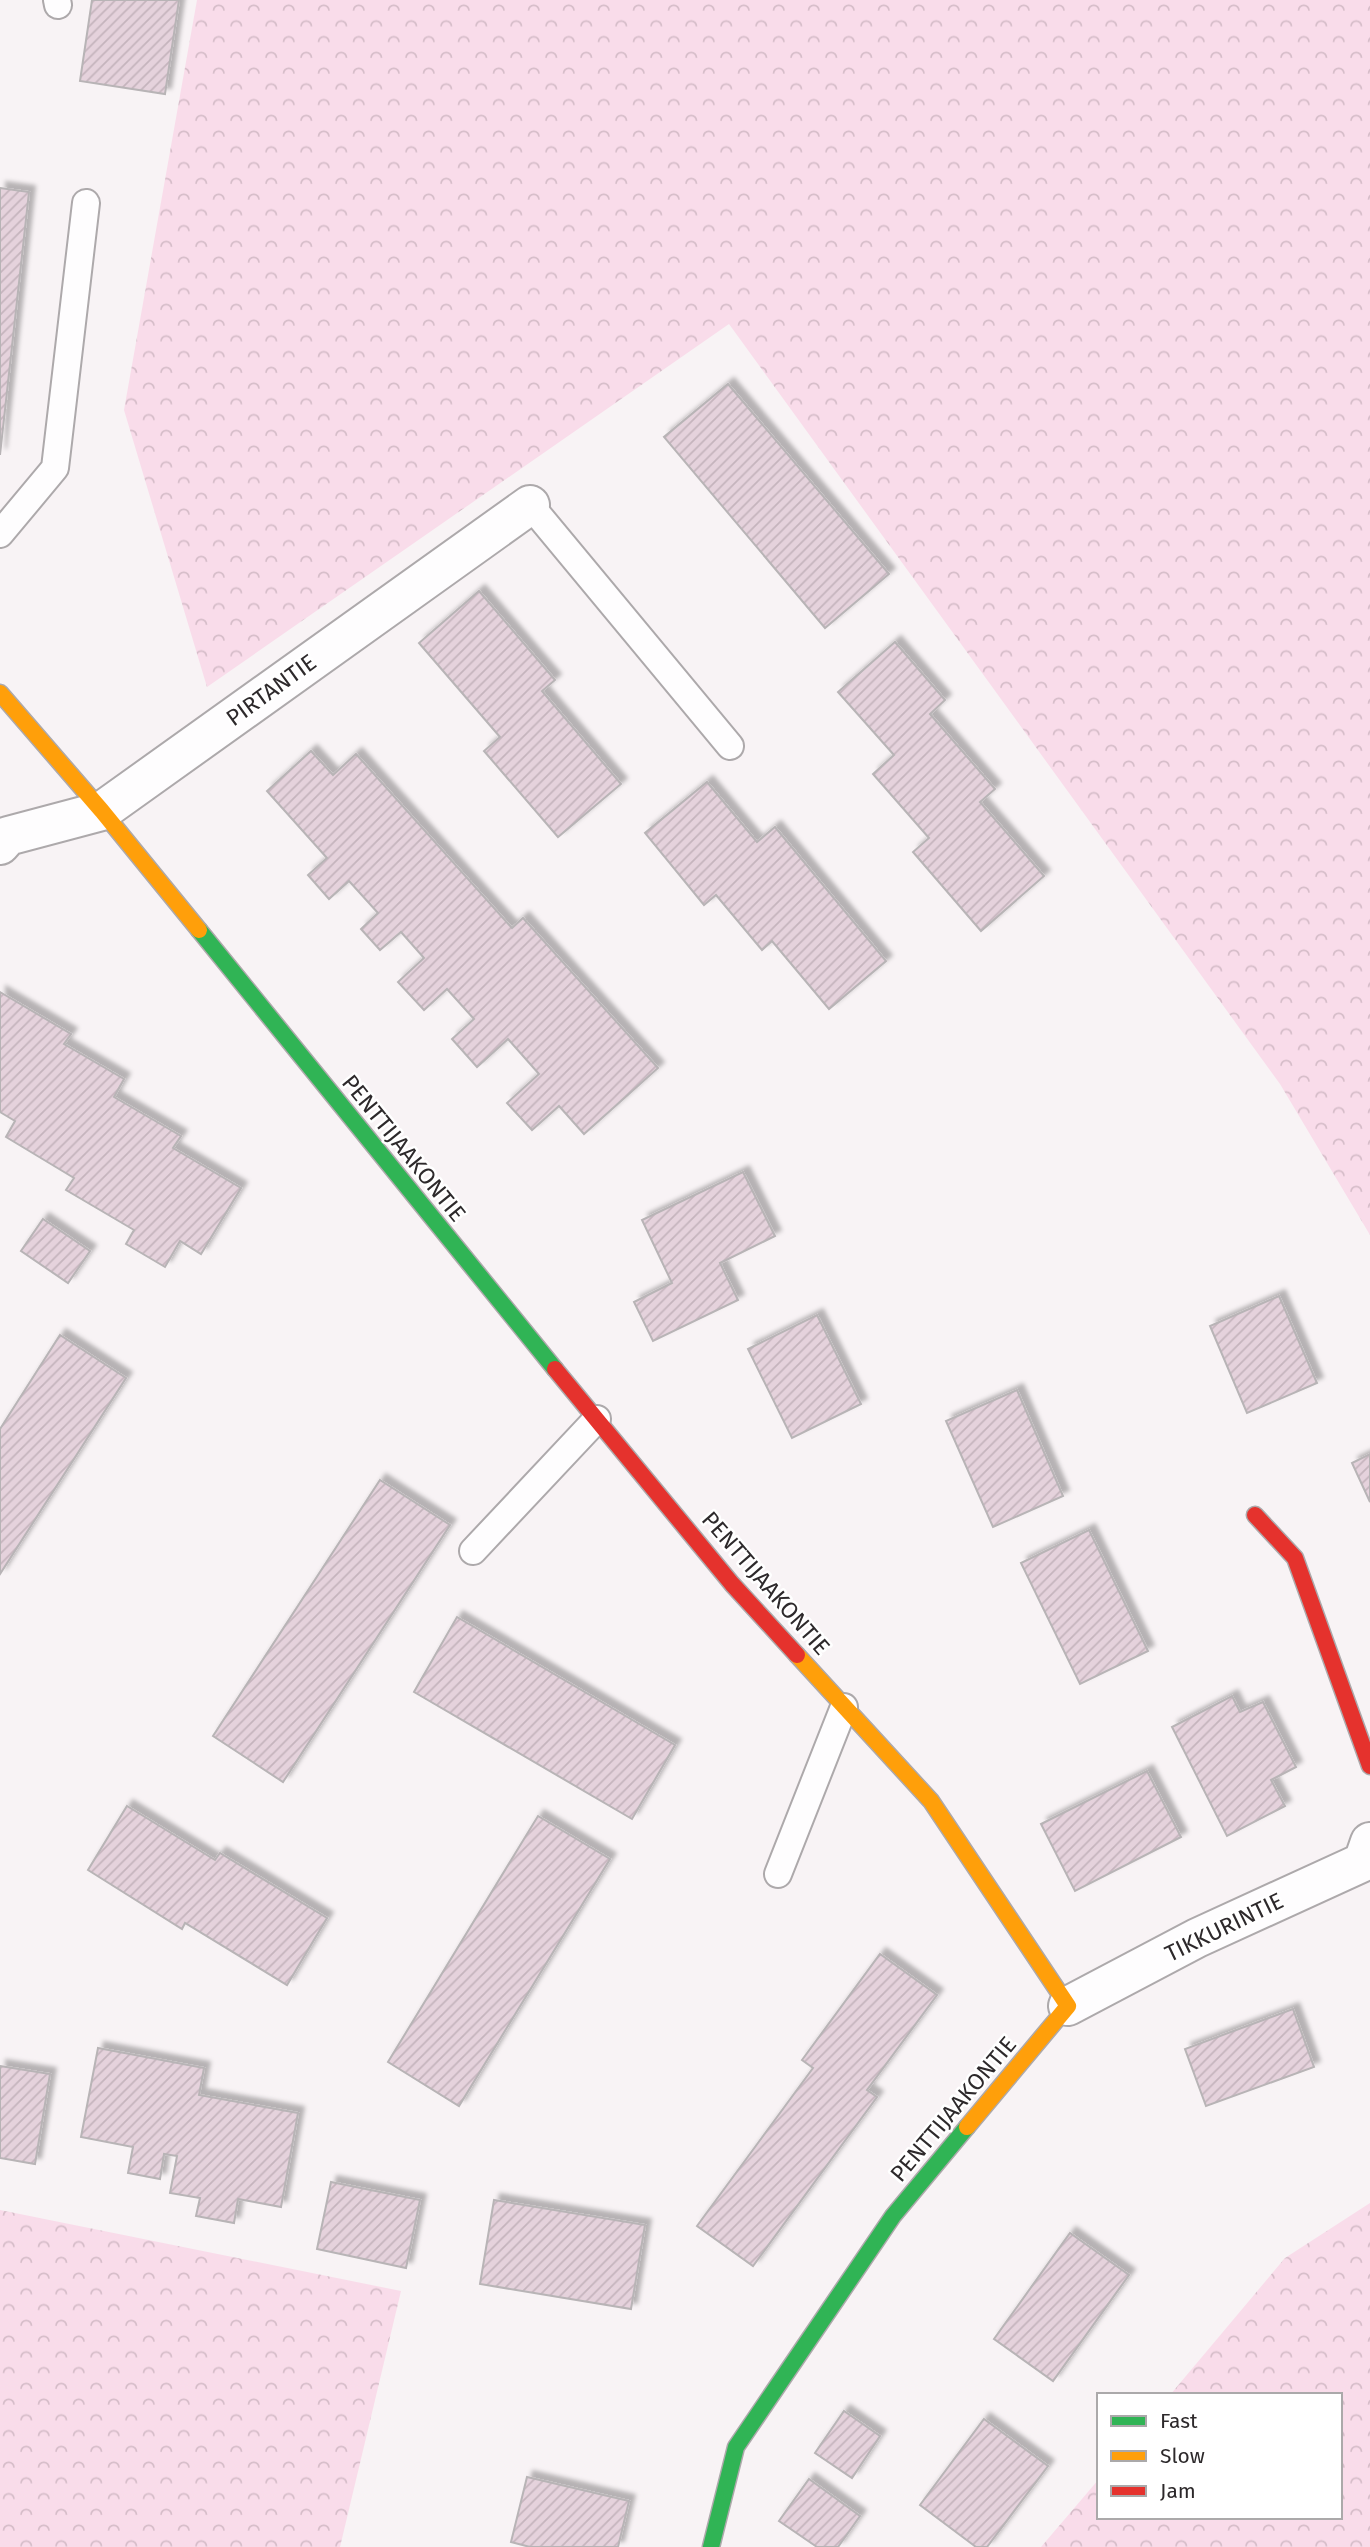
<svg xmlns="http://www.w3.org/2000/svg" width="1370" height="2547" font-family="'Fira Sans',sans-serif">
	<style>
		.forest { fill: url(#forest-crowns) }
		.building { fill: url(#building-hatch); stroke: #b8b4b6; stroke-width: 2; filter: url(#shadow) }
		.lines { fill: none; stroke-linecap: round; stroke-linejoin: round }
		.lane-casing { stroke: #ada9ab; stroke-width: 30 }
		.street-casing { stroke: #ada9ab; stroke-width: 42 }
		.fast-casing { stroke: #ada9ab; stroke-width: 19 }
		.slow-casing { stroke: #ada9ab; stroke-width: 19 }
		.jam-casing { stroke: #ada9ab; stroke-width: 19 }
		.lane { stroke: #fefdfe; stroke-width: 26 }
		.street { stroke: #fefdfe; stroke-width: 38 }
		.fast { stroke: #30b455; stroke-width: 16 }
		.slow { stroke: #ff9f0a; stroke-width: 16 }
		.jam { stroke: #e5322d; stroke-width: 16 }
		.labels { text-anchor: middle; stroke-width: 5; stroke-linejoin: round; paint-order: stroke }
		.street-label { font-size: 23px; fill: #2d292b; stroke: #fff }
	</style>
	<defs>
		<pattern id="forest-crowns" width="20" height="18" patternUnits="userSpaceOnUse" patternTransform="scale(1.75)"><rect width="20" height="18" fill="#f9dcea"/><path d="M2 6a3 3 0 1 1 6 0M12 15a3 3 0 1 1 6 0" fill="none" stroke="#d6bdc9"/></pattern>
		<pattern id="building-hatch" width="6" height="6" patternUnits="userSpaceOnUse" patternTransform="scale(1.75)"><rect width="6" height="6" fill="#e5d2dc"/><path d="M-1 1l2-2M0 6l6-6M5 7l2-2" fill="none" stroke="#c5b4bd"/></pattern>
		<filter id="shadow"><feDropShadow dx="6" dy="-6" stdDeviation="2" flood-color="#0004"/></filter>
	</defs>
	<rect width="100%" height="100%" fill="#f8f3f5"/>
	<g class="forest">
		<polygon points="197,0 1370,0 1370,1235 1280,1084 729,324 207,687 124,410"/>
		<polygon points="1370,2203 1370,2547 1041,2547 1099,2479 1099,2517 1340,2517 1340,2395 1170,2395 1285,2258"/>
		<polygon points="0,2210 401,2291 340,2547 0,2547"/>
	</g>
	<g class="building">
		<polygon points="92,0 179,0 165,94 80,81"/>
		<polygon points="0,188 29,192 0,455"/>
		<polygon points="728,384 889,574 825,628 664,437"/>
		<polygon points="479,591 555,680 542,691 621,784 558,837 484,751 500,737 419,643"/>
		<polygon points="895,642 945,700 930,714 995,789 980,802 1044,876 981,931 913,852 929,838 873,774 894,755 838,692"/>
		<polygon points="311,751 333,775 356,754 512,928 523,918 658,1068 584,1134 559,1106 532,1130 507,1103 539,1074 508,1039 477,1067 452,1039 474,1019 447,989 424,1010 398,982 424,958 401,932 380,950 361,929 378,913 349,881 329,899 308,875 327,858 267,791"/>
		<polygon points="707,782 757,842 775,827 886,961 829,1009 772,941 762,950 716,895 704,905 645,833"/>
		<polygon points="0,992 71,1034 64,1044 124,1079 114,1097 181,1136 173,1148 241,1188 201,1254 180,1241 165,1267 126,1244 134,1230 66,1190 74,1178 6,1137 15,1121 0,1112"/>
		<polygon points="743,1172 775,1236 720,1263 738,1300 653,1341 634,1302 672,1283 642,1220"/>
		<polygon points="43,1219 90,1251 68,1283 21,1251"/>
		<polygon points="1279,1296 1317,1383 1247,1413 1210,1326"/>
		<polygon points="817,1315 861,1404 792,1438 748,1349"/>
		<polygon points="60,1335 126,1378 0,1574 0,1429"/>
		<polygon points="1017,1390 1063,1496 993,1527 946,1421"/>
		<polygon points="1370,1454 1370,1502 1352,1463"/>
		<polygon points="380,1480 450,1525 283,1782 213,1736"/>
		<polygon points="1089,1530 1148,1651 1080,1684 1021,1563"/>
		<polygon points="457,1617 675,1745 632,1819 414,1692"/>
		<polygon points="1232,1696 1240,1712 1263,1702 1296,1767 1271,1780 1285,1806 1227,1836 1172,1727"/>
		<polygon points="1147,1771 1181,1837 1075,1891 1041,1824"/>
		<polygon points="127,1806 215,1860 220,1853 327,1918 287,1985 185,1923 182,1929 88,1870"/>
		<polygon points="538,1816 610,1859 459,2106 388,2062"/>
		<polygon points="880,1954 937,1995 867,2090 877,2097 753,2266 697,2226 813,2068 802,2060"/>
		<polygon points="1293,2009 1314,2067 1206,2106 1185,2049"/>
		<polygon points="98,2048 204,2068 199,2095 298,2113 281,2207 238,2199 234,2223 196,2216 200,2198 170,2193 177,2156 164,2154 160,2179 128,2173 133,2147 81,2137"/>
		<polygon points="0,2066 50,2074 35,2164 0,2158"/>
		<polygon points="331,2182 420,2200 406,2268 317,2249"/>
		<polygon points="494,2200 645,2225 631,2309 480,2284"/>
		<polygon points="1070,2233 1129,2275 1053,2381 994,2339"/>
		<polygon points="844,2411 880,2436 852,2478 815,2453"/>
		<polygon points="984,2419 1048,2466 987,2547 976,2547 920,2505"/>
		<polygon points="527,2477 629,2501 618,2547 530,2547 511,2542"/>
		<polygon points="809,2479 860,2516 838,2547 817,2547 779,2521"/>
	</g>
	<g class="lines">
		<defs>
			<g id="lane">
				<polyline points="57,0 58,5"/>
				<polyline points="530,505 730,746"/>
				<polyline points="0,534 55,468 86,203"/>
				<polyline points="473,1551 597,1419"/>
				<polyline points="778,1874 844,1707"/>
			</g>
			<g id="street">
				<polyline points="0,845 8,836 102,811 530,505"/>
				<polyline points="1068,2006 1197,1938 1363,1862 1370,1842"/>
			</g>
			<g id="fast">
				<polyline points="199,930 555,1369"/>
				<polyline points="711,2547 736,2447 893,2216 967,2127"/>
			</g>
			<g id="slow">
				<polyline points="0,693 102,811 199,930"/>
				<polyline points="797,1655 931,1801 1068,2006 967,2127"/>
			</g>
			<g id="jam">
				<polyline points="555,1369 732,1584 797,1655"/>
				<polyline points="1255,1515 1295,1558 1370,1766"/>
			</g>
		</defs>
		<use href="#lane" class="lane-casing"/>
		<use href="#street" class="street-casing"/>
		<use href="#fast" class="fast-casing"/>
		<use href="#slow" class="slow-casing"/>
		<use href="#jam" class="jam-casing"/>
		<use href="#lane" class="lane"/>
		<use href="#street" class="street"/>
		<use href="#fast" class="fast"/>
		<use href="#slow" class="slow"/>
		<use href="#jam" class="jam"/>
	</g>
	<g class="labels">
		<g class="street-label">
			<text transform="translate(271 690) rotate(-36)" y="8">PIRTANTIE</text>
			<text transform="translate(404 1148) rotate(51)" y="8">PENTTIJAAKONTIE</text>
			<text transform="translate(766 1583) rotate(49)" y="8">PENTTIJAAKONTIE</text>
			<text transform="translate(1224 1927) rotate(-26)" y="8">TIKKURINTIE</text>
			<text transform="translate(953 2109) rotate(-50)" y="8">PENTTIJAAKONTIE</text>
		</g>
	</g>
	<rect x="1097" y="2393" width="245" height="126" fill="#ffffff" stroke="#aba9aa" stroke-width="2"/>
	<rect x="1111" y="2416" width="35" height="10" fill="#30b455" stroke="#aba9aa" stroke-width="2"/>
	<text x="1160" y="2428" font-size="21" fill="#2d292b">Fast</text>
	<rect x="1111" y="2451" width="35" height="10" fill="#ff9f0a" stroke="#aba9aa" stroke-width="2"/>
	<text x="1160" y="2463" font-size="21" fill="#2d292b">Slow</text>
	<rect x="1111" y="2486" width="35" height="10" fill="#e5322d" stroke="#aba9aa" stroke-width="2"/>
	<text x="1160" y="2498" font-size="21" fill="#2d292b">Jam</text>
</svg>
